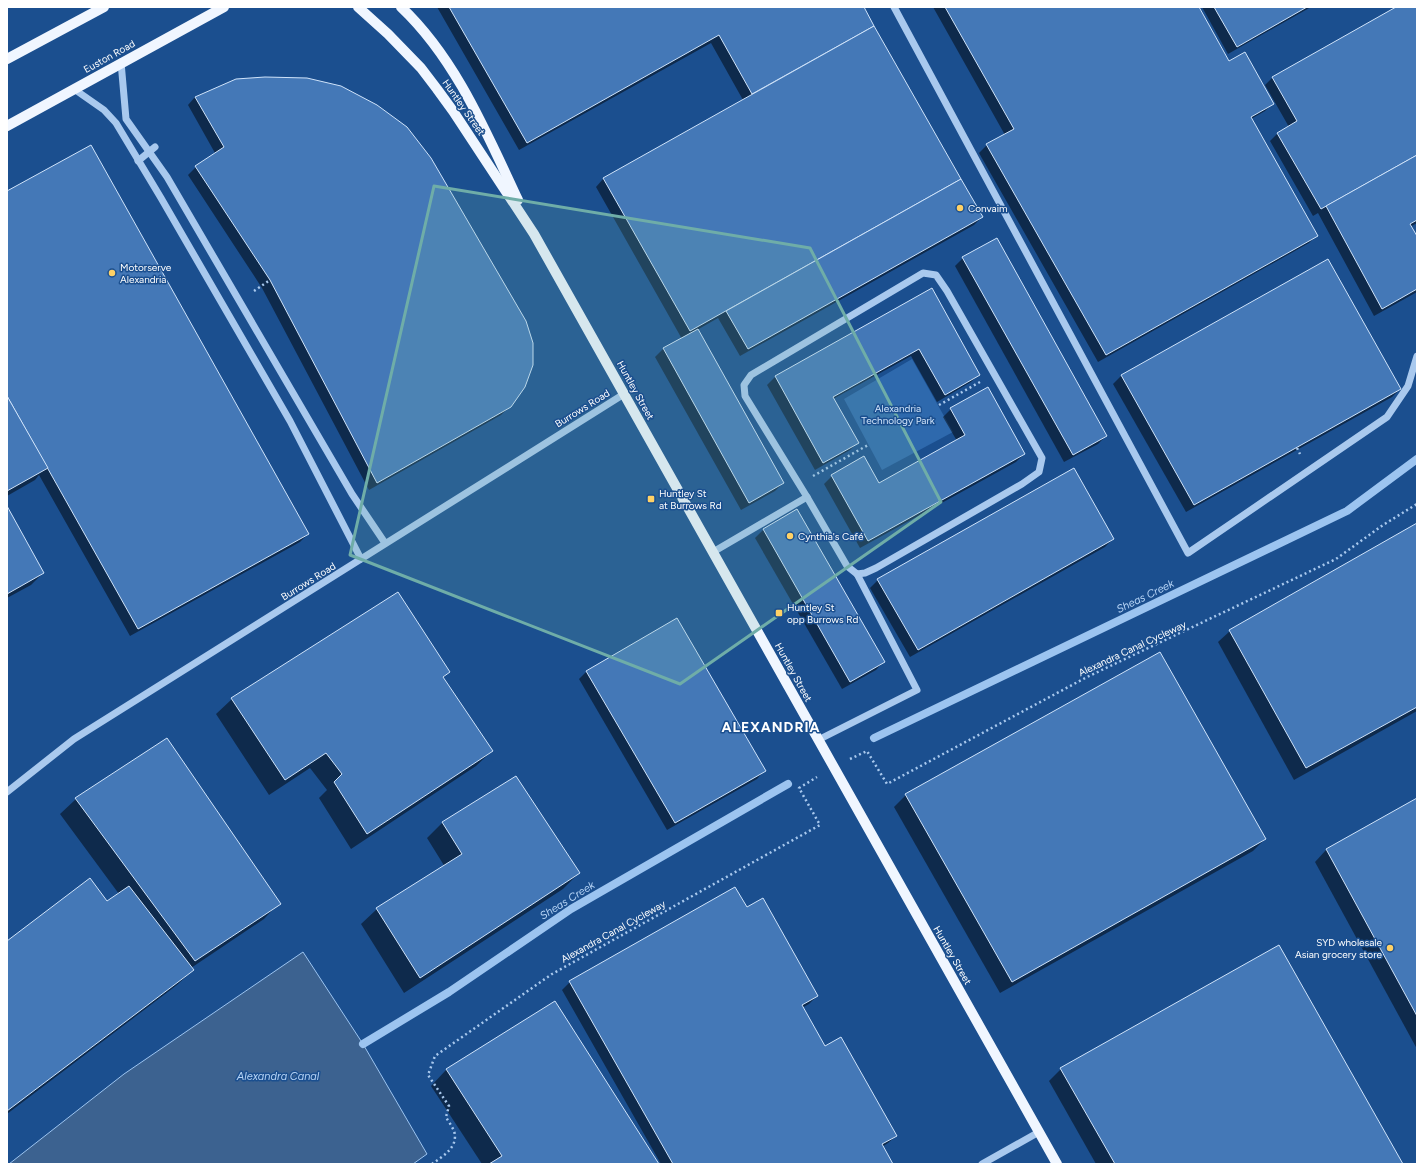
<svg xmlns="http://www.w3.org/2000/svg" width="1424" height="1171" font-family="Figtree,sans-serif">
	<style>
		.green { fill: #2e69ad }
		.water { fill: #3c6290; stroke: #9cc4f0 }
		.shadow { fill: #0007 }
		.lines { fill: none; stroke-linecap: round; stroke-linejoin: round }
		.stream { stroke: #9cc4f0; stroke-width: 8 }
		.building { fill: #4478b7; stroke: #cfe3fa }
		.path { stroke: #a9c9ee; stroke-width: 2.5; stroke-dasharray: 2 3; stroke-linecap: butt }
		.minor { stroke: #a9c9ee; stroke-width: 7 }
		.major { stroke: #f0f6ff; stroke-width: 10 }
		.marked { fill: #6fada8; fill-opacity: 0.2; stroke: #6fada8; stroke-width: 3; stroke-linejoin: round }
		.poi-dot { fill: #ffd166; stroke: #1b4f8f; stroke-width: 1.5 }
		.labels { text-anchor: middle; stroke-width: 3; stroke-linejoin: round; paint-order: stroke }
		.street-label { font-size: 10px; fill: #fff; stroke: #1b4f8f }
		.poi-label { font-size: 10px; fill: #fff; stroke: #1b4f8f; text-anchor: start }
		.park-label { font-size: 10px; fill: #cfe3fa; stroke: #1b4f8f }
		.water-label { font-size: 11px; font-style: italic; fill: #b5d3f5; stroke: #1b4f8f }
		.district-label { font-size: 14px; font-weight: bold; letter-spacing: 1px; fill: #fff; stroke: #1b4f8f }
	</style>
	<rect width="100%" height="100%" fill="#1b4f8f"/>
	<polygon class="green" points="912,359 953,432 882,470 844,399"/>
	<polygon class="water" points="303,952 363,1044 427,1154 413,1164 9,1164 124,1074"/>
	<g class="shadow">
		<polygon points="437,7 862,7 982,217 974,225 740,356 718,318 697,330 783,483 775,491 741,510 655,357 663,349 682,339 596,187 603,179 743,100 711,43 519,150"/>
		<polygon points="933,7 1197,7 1229,63 1273,103 1265,111 1251,119 1317,235 1309,243 1098,362 979,153 987,145 1005,135"/>
		<polygon points="1202,7 1311,7 1228,54"/>
		<polygon points="1398,7 1417,7 1417,223 1410,227 1417,238 1417,292 1374,316 1318,213 1313,216 1270,141 1278,133 1289,127 1265,85 1273,77"/>
		<polygon points="195,97 510,406 501,415 369,490 262,288 188,175 196,167 215,153 188,105"/>
		<polygon points="7,192 308,534 300,542 130,636 39,475 35,480 7,496"/>
		<polygon points="963,258 1106,436 1098,444 1064,462 955,266"/>
		<polygon points="1327,261 1400,389 1392,397 1186,512 1113,384 1121,376"/>
		<polygon points="931,290 979,374 971,382 937,402 911,356 833,399 858,442 850,450 815,470 767,385 775,377"/>
		<polygon points="951,409 1024,454 1016,462 860,548 824,484 832,476 878,484 957,441 943,417"/>
		<polygon points="7,508 43,573 31,585 7,598"/>
		<polygon points="797,511 883,662 876,670 842,689 755,538 763,530"/>
		<polygon points="1417,524 1417,711 1294,780 1218,642 1230,631"/>
		<polygon points="1113,539 1105,547 910,657 870,588 878,580"/>
		<polygon points="587,671 764,771 757,779 667,830 579,679"/>
		<polygon points="449,672 443,678 492,751 476,766 351,849 319,798 327,790 310,768 269,795 216,714 232,699"/>
		<polygon points="515,777 579,873 563,889 404,993 361,924 377,909 445,867 427,838 442,823"/>
		<polygon points="906,795 1265,839 1253,851 1000,993 894,807"/>
		<polygon points="76,799 279,903 264,919 191,968 193,970 177,985 7,1114 7,942 107,902 119,894 60,814"/>
		<polygon points="1417,800 1417,1049 1315,862 1326,850"/>
		<polygon points="746,908 817,996 809,1004 802,1008 825,1047 896,1136 888,1143 882,1147 892,1164 661,1164 562,990 570,982"/>
		<polygon points="555,1003 658,1164 482,1164 431,1086 446,1070"/>
		<polygon points="1061,1069 1402,1164 1096,1164 1049,1081"/>
	</g>
	<g class="lines">
		<g class="stream">
			<polyline points="874,738 1347,511 1417,459"/>
			<polyline points="363,1044 449,992 571,909 788,784"/>
		</g>
	</g>
	<g class="building">
		<polygon points="449,7 864,7 874,26 752,94 719,35 527,143"/>
		<polygon points="945,7 1199,7 1229,61 1245,52 1274,104 1251,117 1318,236 1106,355 986,144 1014,129"/>
		<polygon points="1214,7 1307,7 1237,47"/>
		<polygon points="1396,7 1417,7 1417,155 1321,209 1277,133 1297,121 1272,77"/>
		<polygon points="874,26 961,179 690,331 603,178"/>
		<polygon points="265,77 307,78 341,86 377,105 407,127 431,158 526,321 533,343 533,365 525,387 511,407 377,483 270,280 195,166 224,147 195,97 236,79"/>
		<polygon points="91,145 309,534 138,629 7,396 7,191"/>
		<polygon points="1417,155 1417,220 1410,224 1417,236 1417,289 1382,309 1326,206"/>
		<polygon points="961,179 983,217 748,349 726,311"/>
		<polygon points="997,238 1107,436 1073,455 962,257"/>
		<polygon points="1328,259 1401,389 1194,505 1121,375"/>
		<polygon points="932,288 980,375 945,395 919,349 833,397 859,443 823,463 775,376"/>
		<polygon points="698,329 784,483 749,503 663,348"/>
		<polygon points="988,387 1025,454 868,541 831,475 864,456 879,483 965,435 950,408"/>
		<polygon points="7,396 48,468 7,491"/>
		<polygon points="1074,468 1114,539 918,650 877,579"/>
		<polygon points="7,506 44,573 7,594"/>
		<polygon points="797,509 885,662 850,682 763,529"/>
		<polygon points="1417,523 1417,707 1306,768 1229,630"/>
		<polygon points="398,592 450,672 443,677 493,751 367,834 334,782 342,774 326,753 285,780 231,698"/>
		<polygon points="677,618 766,771 675,823 586,671"/>
		<polygon points="1160,652 1266,839 1012,982 905,794"/>
		<polygon points="167,738 281,904 195,961 75,798"/>
		<polygon points="516,776 580,873 420,978 376,908 462,854 442,822"/>
		<polygon points="1417,798 1417,1016 1326,849"/>
		<polygon points="90,878 107,901 129,886 194,970 7,1111 7,941"/>
		<polygon points="735,887 747,907 763,898 818,996 802,1005 825,1046 841,1037 897,1136 882,1144 893,1164 673,1164 569,981"/>
		<polygon points="1279,945 1403,1164 1115,1164 1060,1068"/>
		<polygon points="555,1001 659,1164 489,1164 502,1156 446,1069"/>
	</g>
	<g class="lines">
		<g class="path">
			<polyline points="254,291 270,280"/>
			<polyline points="939,405 980,382"/>
			<polyline points="1297,448 1300,454"/>
			<polyline points="813,476 868,445"/>
			<polyline points="850,759 867,751 887,784 1087,677 1336,559 1383,525 1417,504"/>
			<path d="M 432,1164 C 443,1156 459,1147 454,1131 C 452,1126 448,1121 446,1117 L 449,1106 L 428,1075 L 435,1056 L 552,974 L 820,825 L 799,788 L 817,777"/>
		</g>
		<g class="minor">
			<polyline points="894,7 1188,553 1387,417 1408,386 1417,356"/>
			<polyline points="121,62 126,119 167,177 352,494 385,543"/>
			<polyline points="74,89 104,110 116,123 161,198 290,421 361,559"/>
			<polyline points="138,161 155,147"/>
			<polygon points="923,273 936,275 947,291 1042,458 1039,472 1022,484 876,568 865,573 857,574 847,566 807,497 745,396 744,385 751,375"/>
			<polyline points="713,552 807,497"/>
			<polyline points="818,740 917,690 857,574"/>
			<polyline points="7,792 74,739 624,394"/>
			<polyline points="982,1164 1039,1132"/>
		</g>
		<g class="major">
			<polyline points="358,7 388,34 421,68 437,89 453,111 534,234 1057,1164"/>
			<path d="M 401,7 C 456,59 486,132 518,200"/>
			<polyline points="7,59 104,7"/>
			<polyline points="7,126 224,7"/>
		</g>
	</g>
	<path class="marked" d="M 434,186 L 810,248 L 941,502 L 680,684 L 350,555 Z"/>
	<g class="poi-dot">
		<circle cx="960" cy="208" r="4"/>
		<circle cx="112" cy="273" r="4"/>
		<rect x="647" y="495" width="8" height="8" rx="2"/>
		<circle cx="790" cy="536" r="4"/>
		<rect x="775" y="609" width="8" height="8" rx="2"/>
		<circle cx="1390" cy="948" r="4"/>
	</g>
	<g class="labels">
		<g class="street-label">
			<text transform="translate(109 56) rotate(-29)" y="4">Euston Road</text>
			<text transform="translate(464 107) rotate(55)" y="4">Huntley Street</text>
			<text transform="translate(636 390) rotate(61)" y="4">Huntley Street</text>
			<text transform="translate(582 408) rotate(-32)" y="4">Burrows Road</text>
			<text transform="translate(308 581) rotate(-32)" y="4">Burrows Road</text>
			<text transform="translate(1132 648) rotate(-25)" y="4">Alexandra Canal Cycleway</text>
			<text transform="translate(794 672) rotate(61)" y="4">Huntley Street</text>
			<text transform="translate(613 931) rotate(-29)" y="4">Alexandra Canal Cycleway</text>
			<text transform="translate(953 955) rotate(60)" y="4">Huntley Street</text>
		</g>
		<g class="poi-label">
			<text x="968" y="212">Convaim</text>
			<text x="120" y="271">Motorserve<tspan x="120" dy="12">Alexandria</tspan></text>
			<text x="659" y="497">Huntley St<tspan x="659" dy="12">at Burrows Rd</tspan></text>
			<text x="798" y="540">Cynthia's Café</text>
			<text x="787" y="611">Huntley St<tspan x="787" dy="12">opp Burrows Rd</tspan></text>
			<text x="1382" y="946" text-anchor="end">SYD wholesale<tspan x="1382" dy="12">Asian grocery store</tspan></text>
		</g>
		<g class="park-label">
			<text x="898" y="412">Alexandria<tspan x="898" dy="12">Technology Park</tspan></text>
		</g>
		<g class="water-label">
			<text transform="translate(1145 596) rotate(-26)" y="4">Sheas Creek</text>
			<text transform="translate(567 900) rotate(-32)" y="4">Sheas Creek</text>
			<text x="278" y="1080">Alexandra Canal</text>
		</g>
		<g class="district-label">
			<text x="771" y="732">ALEXANDRIA</text>
		</g>
	</g>
	<rect width="1424" height="1171" fill="none" stroke="#ffffff" stroke-width="16"/>
</svg>
